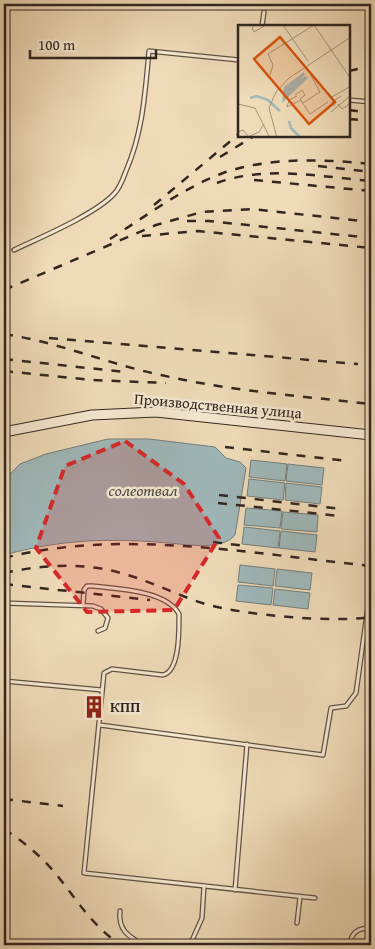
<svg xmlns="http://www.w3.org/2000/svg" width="375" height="949" font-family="'Gentium Book Plus',serif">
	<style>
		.water { fill: #9fb8ba; stroke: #737e7d }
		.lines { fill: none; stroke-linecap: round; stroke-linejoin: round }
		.service-casing { stroke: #615347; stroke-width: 5.5 }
		.secondary-casing { stroke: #322621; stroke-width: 11 }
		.service { stroke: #f5e8d1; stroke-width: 3 }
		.secondary { stroke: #f5e8d1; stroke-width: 9 }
		.rail { stroke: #322621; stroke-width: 2.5; stroke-dasharray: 9 9; stroke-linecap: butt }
		.marked { fill: #d62828; fill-opacity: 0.2; stroke: #d62828; stroke-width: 4; stroke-dasharray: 10 6; stroke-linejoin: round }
		.labels { text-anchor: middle; stroke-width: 5; stroke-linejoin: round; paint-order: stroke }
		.street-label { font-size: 15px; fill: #322621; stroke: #f5e8d1 }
		.poi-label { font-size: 15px; font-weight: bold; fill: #322621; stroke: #f5e8d1; text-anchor: start }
		.water-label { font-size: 16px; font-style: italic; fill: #4d4a47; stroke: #f5e8d1 }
		.inset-river { fill: none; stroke: #9fb8ba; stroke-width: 2.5 }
		.inset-road { fill: none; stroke: #a3937c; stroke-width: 1 }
		.view { fill: #d6540e; fill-opacity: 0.15; stroke: #d6540e; stroke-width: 2.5 }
		.inset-edge { fill: none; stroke: #322621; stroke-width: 2.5 }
	</style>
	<rect width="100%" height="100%" fill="#efdbb8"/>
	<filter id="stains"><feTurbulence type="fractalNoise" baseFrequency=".004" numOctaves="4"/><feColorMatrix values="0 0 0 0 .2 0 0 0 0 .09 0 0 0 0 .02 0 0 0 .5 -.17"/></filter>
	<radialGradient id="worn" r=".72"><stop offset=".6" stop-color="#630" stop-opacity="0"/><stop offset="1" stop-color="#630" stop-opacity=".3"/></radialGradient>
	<g class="water">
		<path d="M 108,439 L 149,439 L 215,447 L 226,458 L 240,462 L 246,468 L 235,535 C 225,547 204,546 189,545 C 122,538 70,537 4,555 L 4,480 L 20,464 L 46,454 Z"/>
		<polygon points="251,460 287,464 285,481 249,477"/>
		<polygon points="288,464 324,468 322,485 286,481"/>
		<polygon points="249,479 285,483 283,500 247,496"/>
		<polygon points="286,483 322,487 320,504 285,500"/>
		<polygon points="246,508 282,511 280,528 244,525"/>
		<polygon points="283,512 318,515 317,532 281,529"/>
		<polygon points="244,527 280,531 278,548 242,544"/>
		<polygon points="281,531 317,535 315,552 279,548"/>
		<polygon points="240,565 275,569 273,586 238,582"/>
		<polygon points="277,569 312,573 310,590 275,586"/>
		<polygon points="238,585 273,588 271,605 236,601"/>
		<polygon points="275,589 310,593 308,609 273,605"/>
	</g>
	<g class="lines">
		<defs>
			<g id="service">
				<polyline points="262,26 264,12"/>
				<polyline points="349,100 371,102"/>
				<path d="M 14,250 C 41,237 94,215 114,194 C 120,188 123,179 126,171 C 143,132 145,93 149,51 L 239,60"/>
				<polyline points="4,603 93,606 101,609 108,618 105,628 98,631"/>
				<path d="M 83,605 L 84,590 L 87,586 L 93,586 C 117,589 166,590 179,614 C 179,630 180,671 163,675 L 112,669 L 104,673 L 84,873 L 315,898"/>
				<polyline points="4,681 102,690"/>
				<polyline points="100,725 323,755 331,708 346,706 356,693 371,584"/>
				<polyline points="235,890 247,744"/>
				<path d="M 120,911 C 118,930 128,936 143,945"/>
				<polyline points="297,923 300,897"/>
				<polyline points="190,945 202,918 204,886"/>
				<path d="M 350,945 C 351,932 358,928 371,928"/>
			</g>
			<polyline id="secondary" points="4,432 92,415 156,412 371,435"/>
		</defs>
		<use href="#service" class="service-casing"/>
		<use href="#secondary" class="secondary-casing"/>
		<use href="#service" class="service"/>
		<use href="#secondary" class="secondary"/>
		<g class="rail">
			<polyline points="349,71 371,66"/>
			<polyline points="349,110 371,113"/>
			<polyline points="349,119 371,121"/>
			<polyline points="220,157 254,136"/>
			<polyline points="318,166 371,172"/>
			<polyline points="254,180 371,191"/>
			<path d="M 217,183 C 266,165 321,177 371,181"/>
			<polyline points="154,205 239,134"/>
			<polyline points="187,221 209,221 371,238"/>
			<polyline points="142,236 198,231 371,248"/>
			<path d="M 110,239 C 146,216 183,188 223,173 C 269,157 323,159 371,164"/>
			<polyline points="4,290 156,225 202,212 252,209 371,222"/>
			<path d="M 4,334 C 58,342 108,364 161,375 C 230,391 301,396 371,404"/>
			<polyline points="49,338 358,364"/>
			<polyline points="4,359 125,372"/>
			<polyline points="4,371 92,380 166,383"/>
			<polyline points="225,447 347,461"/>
			<polyline points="4,468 6,466"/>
			<polyline points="219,495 341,509"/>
			<polyline points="218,503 340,516"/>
			<polyline points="213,542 245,546"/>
			<path d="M 4,558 C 122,528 252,554 371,566"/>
			<path d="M 4,573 C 46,564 89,562 131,576 C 156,584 180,596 205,604 C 244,615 332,623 371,617"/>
			<polyline points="4,584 150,600"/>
			<polyline points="4,799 63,806"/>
			<path d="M 4,829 C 23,841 41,856 56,874 C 77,900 93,927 121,945"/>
		</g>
	</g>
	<path class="marked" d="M 125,441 L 184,484 L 219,538 L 174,610 L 87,612 L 36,548 L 65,466 Z"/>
	<defs>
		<symbol id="building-bare" viewBox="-9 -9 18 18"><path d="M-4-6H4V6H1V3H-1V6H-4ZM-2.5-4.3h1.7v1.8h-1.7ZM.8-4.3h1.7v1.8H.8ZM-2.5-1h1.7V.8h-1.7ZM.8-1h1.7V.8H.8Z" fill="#8f2418" stroke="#f5e8d1" stroke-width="2.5" paint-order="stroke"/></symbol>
	</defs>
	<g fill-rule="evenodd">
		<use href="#building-bare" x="78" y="691" width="32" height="32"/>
	</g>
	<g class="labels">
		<g class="street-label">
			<text transform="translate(218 406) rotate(5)" y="5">Производственная улица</text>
		</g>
		<g class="poi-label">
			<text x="110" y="712">КПП</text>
		</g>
		<g class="water-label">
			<text x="143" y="496">солеотвал</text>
		</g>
	</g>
	<g transform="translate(238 25)">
		<rect width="112" height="112" fill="#efdbb8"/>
		<path d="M 66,47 L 67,50 L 62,54 L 68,51 L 70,53 L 44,78 L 46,62 Z" fill="#9fb8ba"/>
		<path class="inset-river" d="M 12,73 L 19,71 L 30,75 L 42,86M 51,96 L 53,103 L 63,113"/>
		<path class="inset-road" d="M 17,0 L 14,3 L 16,7 L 28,0M 45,0 L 70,36M 76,0 L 113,54M 32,50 L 35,40 L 30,29 L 76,0M 57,70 L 64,65 L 67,70 L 62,74 L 72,89 L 90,77M 59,71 L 51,75 L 49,82 L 63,75M 92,73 L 113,61M 65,78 L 82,67 L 68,41M 0,79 L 17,83 L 32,113M 100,79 L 104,84 L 113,78M 97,81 L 94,77 L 103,71M 93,87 L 113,70M 0,107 L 5,105 L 12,113M 12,111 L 21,107 L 26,99M 39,113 L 31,83 L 38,67 L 51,53 L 113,12"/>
		<path class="view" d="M 42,12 L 97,77 L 71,99 L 16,34 Z"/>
		<rect width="112" height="112" class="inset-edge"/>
	</g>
	<rect width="375" height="949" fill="none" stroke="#efdbb8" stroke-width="20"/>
	<rect x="5" y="5" width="365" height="939" fill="none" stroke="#322621" stroke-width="2.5"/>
	<rect x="10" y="10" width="355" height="929" fill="none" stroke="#322621"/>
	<path d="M30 50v8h126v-8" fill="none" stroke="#322621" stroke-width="2.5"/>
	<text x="38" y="50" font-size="15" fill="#322621" stroke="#f5e8d1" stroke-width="4" paint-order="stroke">100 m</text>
	<rect width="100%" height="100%" filter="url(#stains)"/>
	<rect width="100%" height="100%" fill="url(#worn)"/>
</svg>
